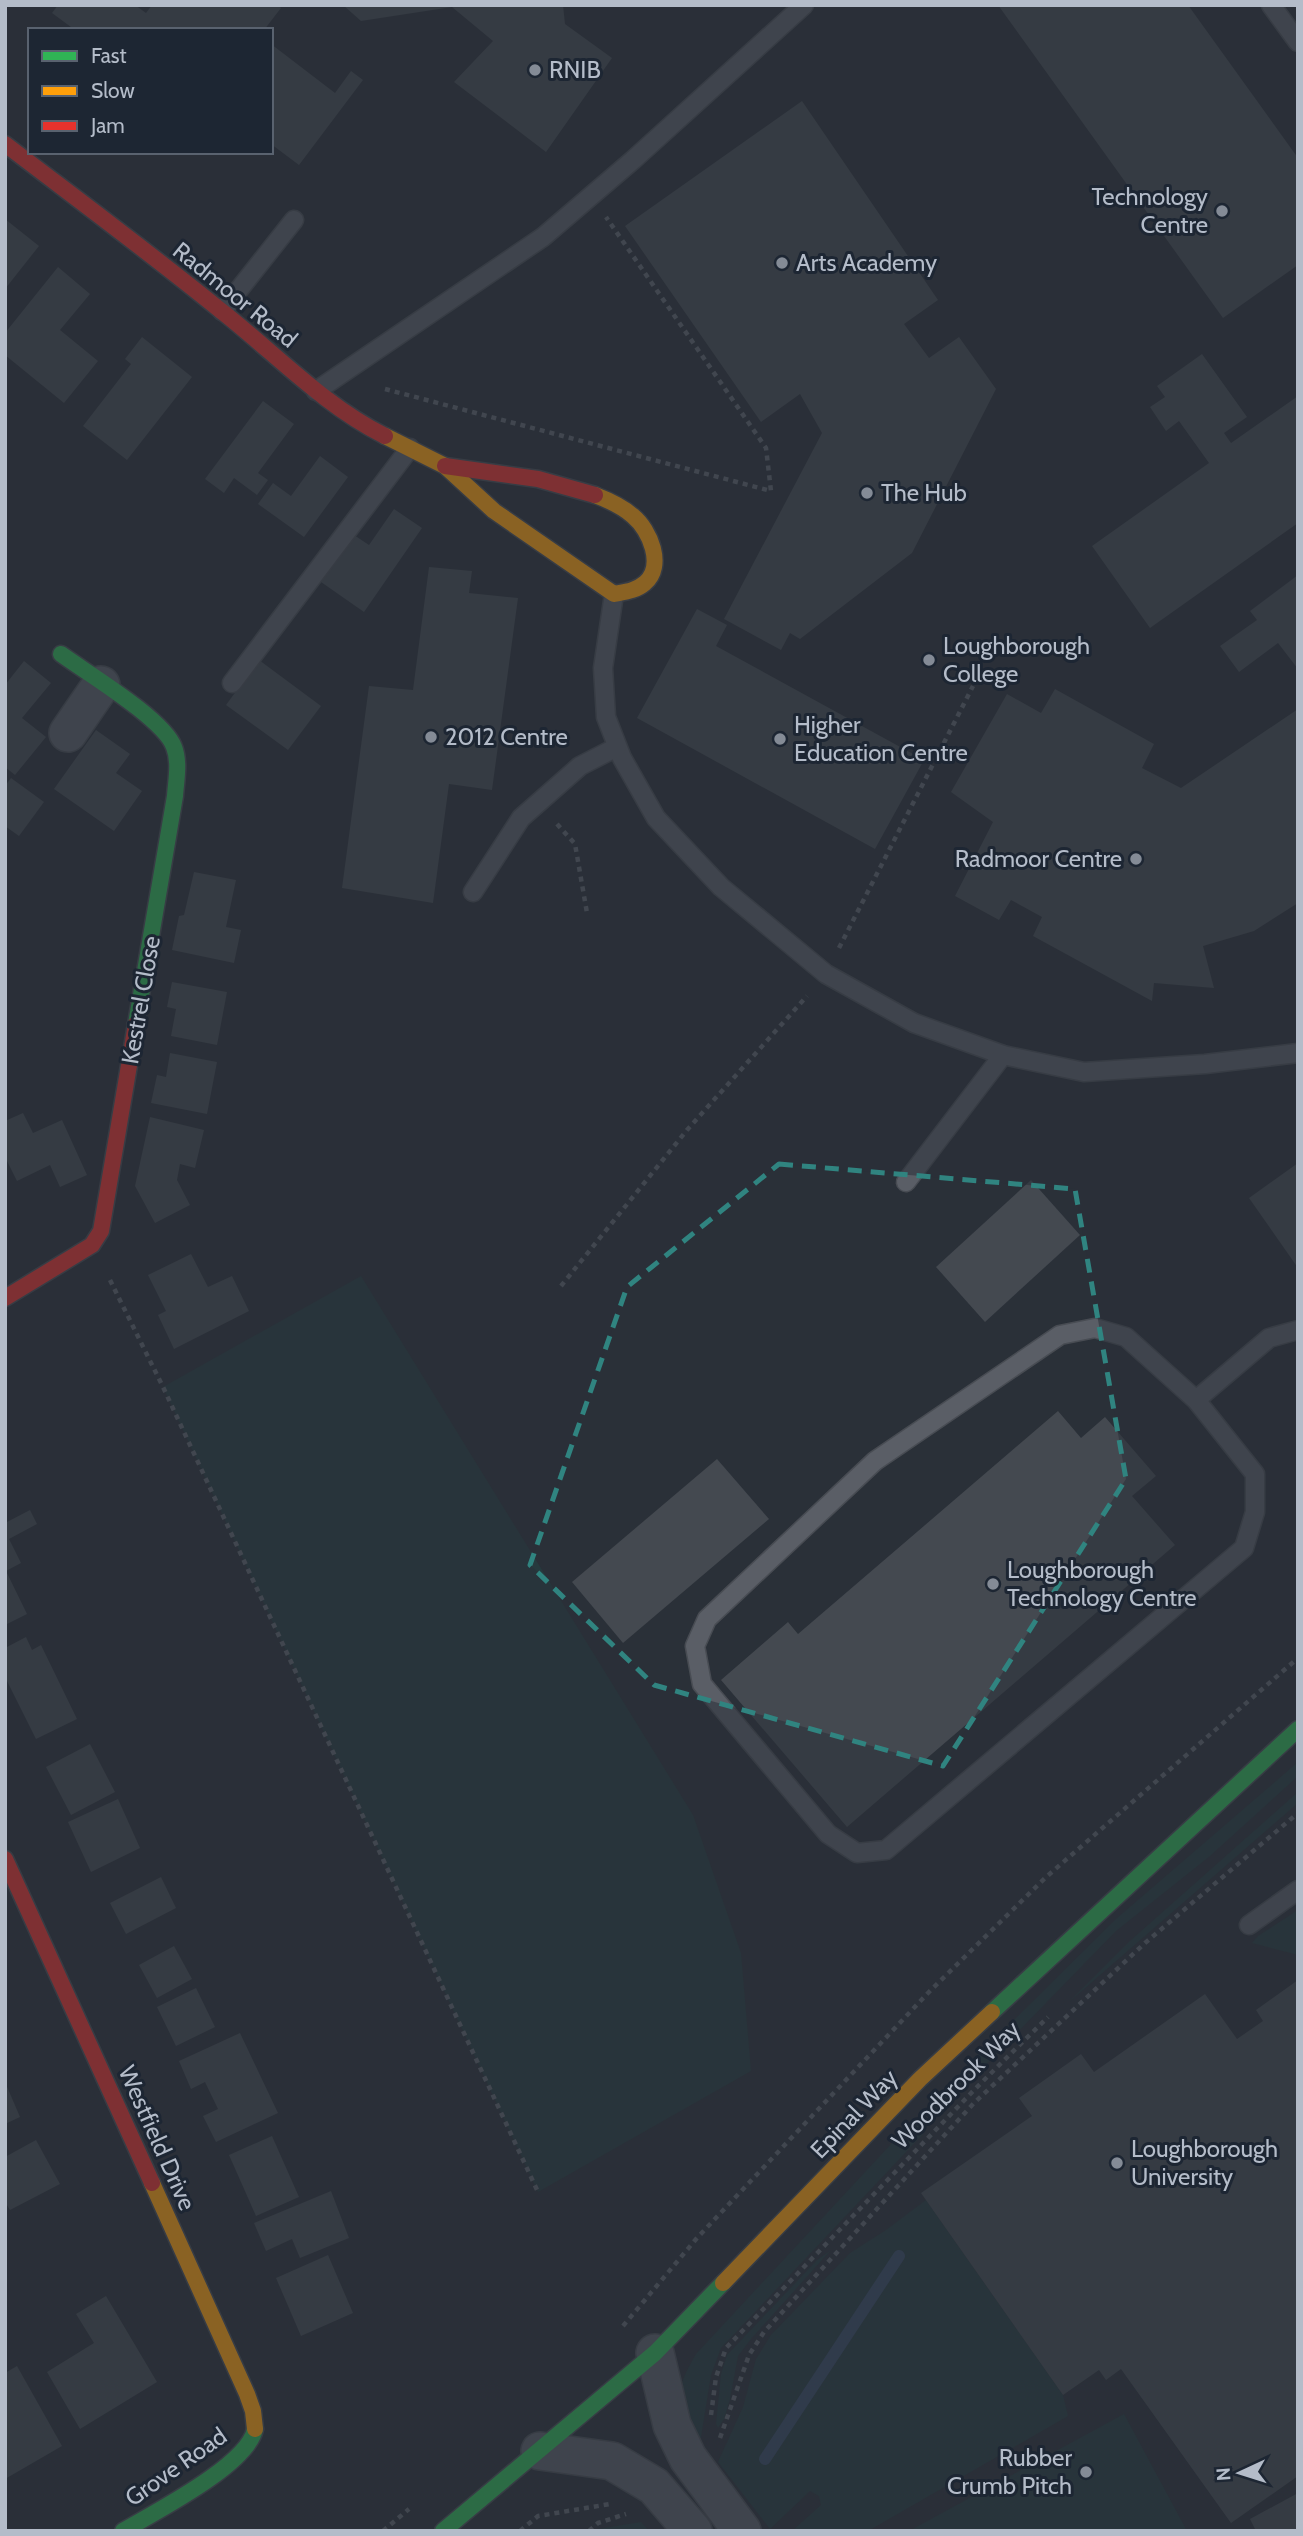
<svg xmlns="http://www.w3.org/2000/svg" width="1303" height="2536" font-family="Cabin,sans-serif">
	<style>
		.green { fill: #273a3e }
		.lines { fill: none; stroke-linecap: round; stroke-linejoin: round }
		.stream { stroke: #384963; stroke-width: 12 }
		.building { fill: #444950 }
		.lane-casing { stroke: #484c53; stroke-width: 21 }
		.street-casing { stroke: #484c53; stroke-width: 40 }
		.fast-casing { stroke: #484c53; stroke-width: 19 }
		.slow-casing { stroke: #484c53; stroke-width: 19 }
		.jam-casing { stroke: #484c53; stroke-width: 19 }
		.path { stroke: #5d636a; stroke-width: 4.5; stroke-dasharray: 5 5; stroke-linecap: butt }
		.lane { stroke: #5a5e66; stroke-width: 18 }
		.street { stroke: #5a5e66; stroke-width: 37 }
		.fast { stroke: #30b455; stroke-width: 16 }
		.slow { stroke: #ff9f0a; stroke-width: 16 }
		.jam { stroke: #e5322d; stroke-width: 16 }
		.marked { fill: none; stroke: #308480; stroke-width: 5; stroke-dasharray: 14 9; stroke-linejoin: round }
		.poi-dot { fill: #848b96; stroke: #1d2633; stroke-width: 2.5 }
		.labels { text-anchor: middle; stroke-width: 6; stroke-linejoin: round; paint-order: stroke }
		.poi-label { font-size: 24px; fill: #b4bcc9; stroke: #1d2633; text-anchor: start }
		.street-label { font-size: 24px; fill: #b4bcc9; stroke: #1d2633 }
	</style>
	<rect width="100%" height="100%" fill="#2a3038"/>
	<g class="green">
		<polygon points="361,1276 693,1815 741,1953 751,2071 538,2192 163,1387"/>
		<polygon points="1298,1762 1298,1776 1210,1856 1116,1931 942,2110 933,2115 929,2111 929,2104 1116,1919"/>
		<polygon points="1298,1792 1298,1803 1069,2002 1130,1941"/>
		<polygon points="1298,1910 1298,1955 1252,1943 1258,1936"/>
		<path d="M 915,2123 L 919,2123 L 923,2127 L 924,2133 L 721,2348 L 711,2375 L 700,2443 C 679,2400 670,2399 696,2354 L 906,2128 Z"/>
		<polygon points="926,2200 1063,2395 1068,2416 868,2531 792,2531 821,2505 819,2496 810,2491 770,2529 718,2462 743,2407 756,2359 771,2335 850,2253 886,2230"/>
		<polygon points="830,2251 751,2339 738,2356 730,2399 724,2419 718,2428 716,2424 721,2374 727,2355 817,2260"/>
		<polygon points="1124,2414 1187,2531 909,2531"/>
		<polygon points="641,2522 649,2531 596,2531 598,2529"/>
	</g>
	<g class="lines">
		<polyline class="stream" points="765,2459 899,2256"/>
	</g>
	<g class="building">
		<polygon points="58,5 135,5 146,13 152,5 277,5 281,8 264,30 75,30 52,13"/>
		<polygon points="343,5 563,5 565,24 612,58 546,152 454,82 493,41 452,7 361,21"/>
		<polygon points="998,5 1188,5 1298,158 1298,265 1223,318"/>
		<polygon points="271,44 335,93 351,71 363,80 299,165 271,144"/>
		<polygon points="802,101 938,300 904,324 929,358 959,337 996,389 912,553 800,639 790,633 781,650 724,619 822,433 800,394 761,422 625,226"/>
		<polygon points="5,219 39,246 5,289"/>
		<polygon points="58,267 90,294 60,330 98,361 64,403 5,355 5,333"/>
		<polygon points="142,337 192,377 127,460 83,426 131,364 125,359"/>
		<polygon points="1202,354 1247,417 1224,433 1231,443 1298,396 1298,523 1150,628 1092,546 1209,463 1179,421 1166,431 1150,407 1165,397 1157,386"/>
		<polygon points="263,401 294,424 258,473 268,480 257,495 234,478 224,493 205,479"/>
		<polygon points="320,456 348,477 304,537 258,504 273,483 291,496"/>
		<polygon points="394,509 422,528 364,612 321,582 354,535 369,545"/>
		<polygon points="429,567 472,571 469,593 518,598 492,790 449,784 433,903 342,888 369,686 413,690"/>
		<polygon points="1298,575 1298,669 1278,643 1239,672 1220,646 1257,620 1250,611"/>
		<polygon points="697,609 727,625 716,646 924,760 875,849 637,718"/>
		<polygon points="259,660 321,706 288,750 226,705"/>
		<polygon points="24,661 51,683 22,718 46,737 15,775 5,767 5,685"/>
		<polygon points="1055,689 1154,744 1142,768 1181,788 1298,709 1298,903 1254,931 1203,946 1214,988 1154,983 1152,1001 1033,936 1042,917 1011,900 999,920 955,896 993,822 951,792 1007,694 1041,713"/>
		<polygon points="96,730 130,754 116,773 142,791 114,831 54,789"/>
		<polygon points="11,778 44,802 19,836 5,826 5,786"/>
		<polygon points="194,872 236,880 226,927 241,930 234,963 172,950 179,916 184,915"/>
		<polygon points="172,982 227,992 217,1045 171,1036 176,1009 167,1007"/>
		<polygon points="170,1053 217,1062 207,1114 151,1103 157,1075 166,1077"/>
		<polygon points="23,1113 33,1133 62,1120 87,1175 60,1187 50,1165 17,1181 5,1157 5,1121"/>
		<polygon points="150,1117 204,1130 195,1168 180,1164 177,1180 190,1205 155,1223 135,1186"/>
		<polygon points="1298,1163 1298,1268 1249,1198"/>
		<polygon points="1031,1180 1080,1235 985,1322 936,1267"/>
		<polygon points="191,1254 208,1287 232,1276 249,1311 174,1349 158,1315 166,1311 148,1275"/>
		<polygon points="1058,1411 1081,1438 1105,1417 1156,1476 1132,1496 1175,1545 847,1827 721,1680 788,1622 798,1634"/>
		<polygon points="717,1459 769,1519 623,1643 572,1582"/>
		<polygon points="30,1510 37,1524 9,1539 21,1563 6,1571 27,1614 5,1625 5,1523"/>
		<polygon points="26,1637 32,1650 41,1645 77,1719 36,1739 5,1677 5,1648"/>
		<polygon points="90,1744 115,1792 71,1815 46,1767"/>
		<polygon points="118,1799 140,1848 91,1872 68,1822"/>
		<polygon points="161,1877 176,1908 126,1934 110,1903"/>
		<polygon points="174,1946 192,1979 157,1998 139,1965"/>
		<polygon points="1298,1980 1298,2476 1231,2523 1121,2369 1106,2380 1099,2370 1063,2395 921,2193 1032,2116 1019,2098 1081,2054 1094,2072 1205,1994 1237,2039 1263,2021 1256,2010"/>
		<polygon points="196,1988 215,2027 176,2046 157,2007"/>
		<polygon points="240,2033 278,2113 216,2142 203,2116 218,2109 205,2082 191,2089 179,2061"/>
		<polygon points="5,2082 20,2117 5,2124"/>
		<polygon points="272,2136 299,2197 256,2216 229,2155"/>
		<polygon points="36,2140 60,2184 10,2210 5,2202 5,2157"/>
		<polygon points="331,2191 349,2238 300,2258 292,2239 266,2251 254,2223"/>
		<polygon points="328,2255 353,2313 301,2336 276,2278"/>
		<polygon points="106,2296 157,2382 80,2429 47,2372 94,2343 76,2314"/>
		<polygon points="17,2366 62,2446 5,2479 5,2373"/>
		<polygon points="1298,2493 1298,2531 1256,2531 1250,2519"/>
	</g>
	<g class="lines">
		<defs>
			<g id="lane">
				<polyline points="1271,5 1298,42"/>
				<polyline points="222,311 294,220"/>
				<polyline points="316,391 543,237 633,160 804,5"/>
				<polyline points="614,594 603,668 606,717 622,758 656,818 721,887 826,974 914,1023 1003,1055 1084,1072 1205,1064 1298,1053"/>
				<polyline points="232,683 410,448"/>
				<polyline points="473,892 521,818 580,766 617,747"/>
				<polyline points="906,1182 1003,1055"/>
				<polyline points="1196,1400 1255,1474 1255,1512 1244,1548 886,1850 857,1853 828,1834 702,1684 695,1646 707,1619 875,1461 1060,1335 1095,1328 1126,1337 1196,1400 1269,1338 1298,1330"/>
				<polyline points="1249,1925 1298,1890"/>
			</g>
			<g id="street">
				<polyline points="68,733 101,685"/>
				<polyline points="655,2353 672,2425 688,2458 742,2531"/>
				<polyline points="540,2451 612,2461 654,2486 693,2531"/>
			</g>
			<g id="fast">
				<path d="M 61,654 C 87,673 164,719 174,747 C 180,762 176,781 175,796 L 136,1024"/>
				<polyline points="992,2012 1298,1729"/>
				<path d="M 123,2531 C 155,2512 248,2465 255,2429"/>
				<polyline points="443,2531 655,2353 723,2283"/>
			</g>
			<g id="slow">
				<path d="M 385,436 L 445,466 L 494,511 L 614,594 C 624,592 636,591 645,583 C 665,566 650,530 633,516 C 623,507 608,500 595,495"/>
				<polyline points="152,2183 247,2394 253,2411 255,2429"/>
				<polyline points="723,2283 920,2079 992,2012"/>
			</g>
			<g id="jam">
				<path d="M 5,144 C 77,199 150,253 220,310 C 275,353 323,405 385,436"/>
				<polyline points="445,466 538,479 595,495"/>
				<polyline points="5,1298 92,1245 101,1231 136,1024"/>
				<polyline points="5,1859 152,2183"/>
			</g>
		</defs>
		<use href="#lane" class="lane-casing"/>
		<use href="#street" class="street-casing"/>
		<use href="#fast" class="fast-casing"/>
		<use href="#slow" class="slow-casing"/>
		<use href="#jam" class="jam-casing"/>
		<g class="path">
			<polyline points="385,389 771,491 766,448 606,217"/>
			<polyline points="557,824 575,844 587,913"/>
			<polyline points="839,948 973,686"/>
			<polyline points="110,1280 163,1387 538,2192"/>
			<polyline points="561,1286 687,1130 807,996"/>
			<polyline points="623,2326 697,2238 928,1993 1045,1878 1298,1658"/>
			<polyline points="711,2415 716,2377 726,2348 976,2088 1048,2017"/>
			<polyline points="720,2438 749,2355 764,2332 974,2103 1145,1943 1298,1813"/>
			<polyline points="383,2531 409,2509"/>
			<polyline points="520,2531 538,2516 610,2504"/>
			<polyline points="589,2531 598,2523 626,2514"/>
		</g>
		<use href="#lane" class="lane"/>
		<use href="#street" class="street"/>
		<use href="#fast" class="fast"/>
		<use href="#slow" class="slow"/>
		<use href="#jam" class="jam"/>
	</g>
	<path d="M0 0H1303V2536H0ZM 779,1164 L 1075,1189 L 1126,1479 L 943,1766 L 654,1685 L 530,1565 L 627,1287 Z" fill="#2a3038" fill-opacity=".55" fill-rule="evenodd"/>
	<path class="marked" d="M 779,1164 L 1075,1189 L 1126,1479 L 943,1766 L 654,1685 L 530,1565 L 627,1287 Z"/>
	<g class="poi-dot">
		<circle cx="535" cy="70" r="7"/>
		<circle cx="1222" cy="211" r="7"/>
		<circle cx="782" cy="263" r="7"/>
		<circle cx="867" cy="493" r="7"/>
		<circle cx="929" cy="660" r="7"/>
		<circle cx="431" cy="737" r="7"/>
		<circle cx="780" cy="739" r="7"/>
		<circle cx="1136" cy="859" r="7"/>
		<circle cx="993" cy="1584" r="7"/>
		<circle cx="1117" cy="2163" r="7"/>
		<circle cx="1086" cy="2472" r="7"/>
	</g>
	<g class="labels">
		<g class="poi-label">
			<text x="549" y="78">RNIB</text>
			<text x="1208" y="205" text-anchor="end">Technology<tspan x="1208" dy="28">Centre</tspan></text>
			<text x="796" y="271">Arts Academy</text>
			<text x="881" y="501">The Hub</text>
			<text x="943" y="654">Loughborough<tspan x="943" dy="28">College</tspan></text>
			<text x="794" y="733">Higher<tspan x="794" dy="28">Education Centre</tspan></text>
			<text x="445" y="745">2012 Centre</text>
			<text x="1122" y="867" text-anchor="end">Radmoor Centre</text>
			<text x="1007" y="1578">Loughborough<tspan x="1007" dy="28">Technology Centre</tspan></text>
			<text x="1131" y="2157">Loughborough<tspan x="1131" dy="28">University</tspan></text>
			<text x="1072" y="2466" text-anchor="end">Rubber<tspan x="1072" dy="28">Crumb Pitch</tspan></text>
		</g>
		<g class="street-label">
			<text transform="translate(235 295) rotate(39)" y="8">Radmoor Road</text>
			<text transform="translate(141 1000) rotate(-80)" y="8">Kestrel Close</text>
			<text transform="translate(956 2085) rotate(-45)" y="8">Woodbrook Way</text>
			<text transform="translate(854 2114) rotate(-46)" y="8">Epinal Way</text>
			<text transform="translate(157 2138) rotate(66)" y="8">Westfield Drive</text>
			<text transform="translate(176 2467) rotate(-35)" y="8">Grove Road</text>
		</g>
	</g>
	<rect width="1303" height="2536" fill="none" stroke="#b4bcc9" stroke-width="14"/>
	<rect x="28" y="28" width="245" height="126" fill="#1d2633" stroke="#59626f" stroke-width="2"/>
	<rect x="42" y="51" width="35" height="10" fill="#30b455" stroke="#59626f" stroke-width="2"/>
	<text x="91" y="63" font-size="21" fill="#b4bcc9">Fast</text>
	<rect x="42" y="86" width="35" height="10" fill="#ff9f0a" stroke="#59626f" stroke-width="2"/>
	<text x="91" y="98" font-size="21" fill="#b4bcc9">Slow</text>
	<rect x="42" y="121" width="35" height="10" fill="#e5322d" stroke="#59626f" stroke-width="2"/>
	<text x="91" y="133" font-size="21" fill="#b4bcc9">Jam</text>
	<g transform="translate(1240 2473) rotate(266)" stroke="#1d2633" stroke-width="5" paint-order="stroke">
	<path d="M0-5L12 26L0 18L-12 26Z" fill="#b4bcc9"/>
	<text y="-10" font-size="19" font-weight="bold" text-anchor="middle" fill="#b4bcc9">N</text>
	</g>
</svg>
